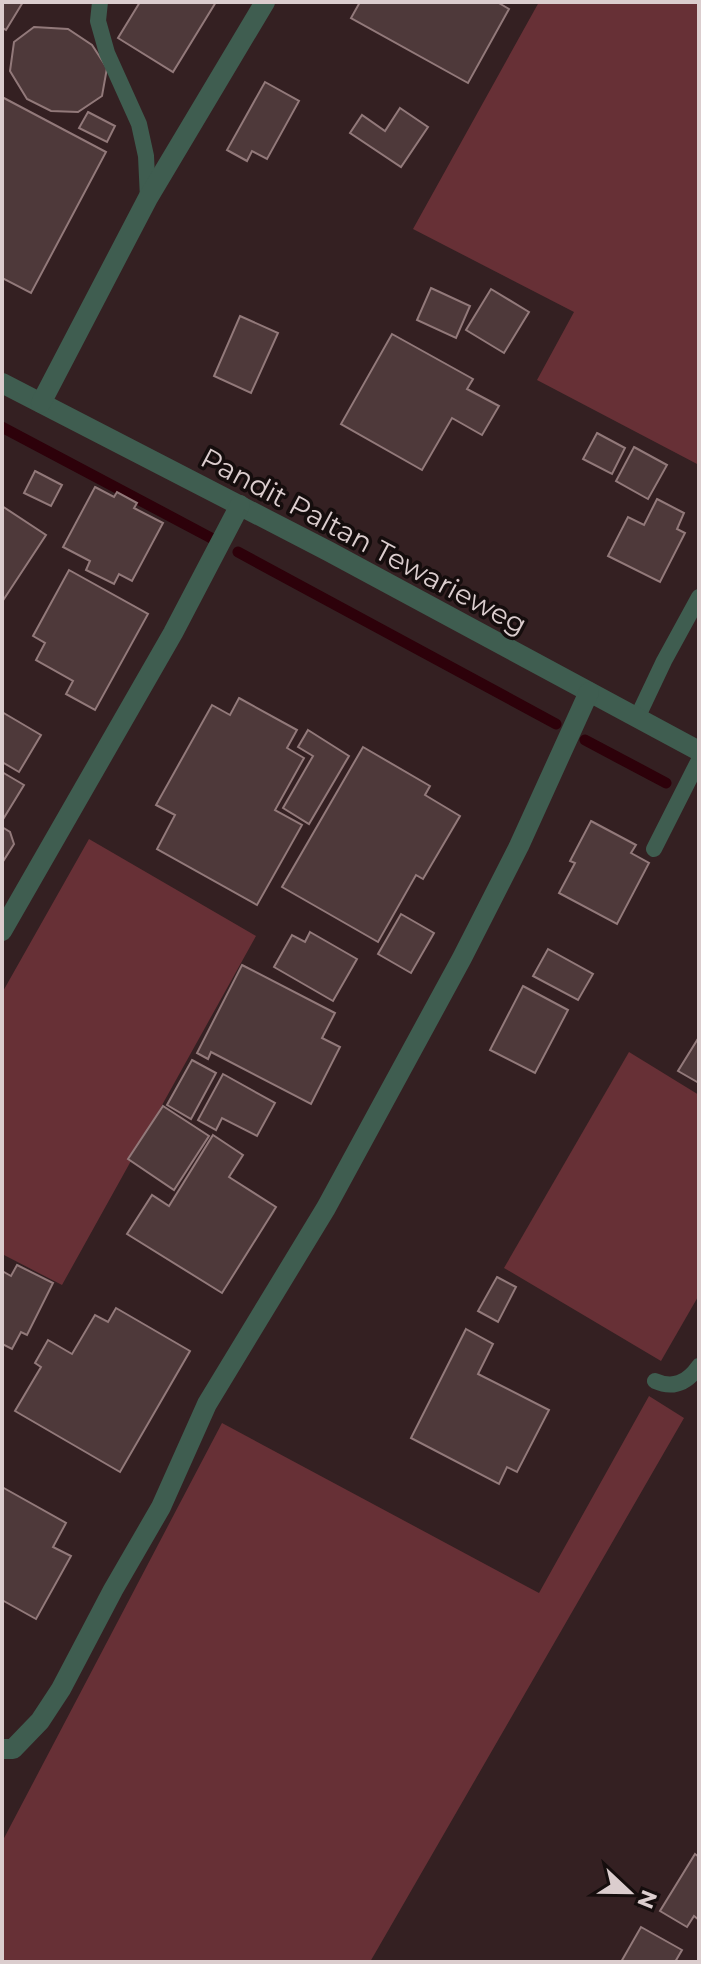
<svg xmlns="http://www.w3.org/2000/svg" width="701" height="1964" font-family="Montserrat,sans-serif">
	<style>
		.green { fill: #673036 }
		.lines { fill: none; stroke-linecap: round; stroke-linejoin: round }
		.stream { stroke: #2d010a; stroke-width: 11 }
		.building { fill: #4e393a; stroke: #92797a; stroke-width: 2 }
		.lane { stroke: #3f5d50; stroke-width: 16 }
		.street { stroke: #3f5d50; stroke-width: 20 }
		.labels { text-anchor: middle; stroke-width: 7; stroke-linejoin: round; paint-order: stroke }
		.street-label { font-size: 28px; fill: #dbcdce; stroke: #150d0d }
	</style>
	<rect width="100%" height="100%" fill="#342022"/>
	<g class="green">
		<polygon points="539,2 699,2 699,465 537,380 574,312 413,229"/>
		<polygon points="89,839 256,936 62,1285 4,1255 2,1258 2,993"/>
		<polygon points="629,1052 699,1095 699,1295 661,1361 504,1268"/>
		<polygon points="649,1396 684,1418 370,1962 2,1962 2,1842 222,1423 539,1593"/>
	</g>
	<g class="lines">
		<g class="stream">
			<polyline points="2,427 213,539"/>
			<polyline points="238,552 556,724"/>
			<polyline points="585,740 666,783"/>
		</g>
	</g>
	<g class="building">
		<polygon points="2,2 23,2 6,30 2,28"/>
		<polygon points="140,2 216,2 173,72 118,38"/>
		<polygon points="360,2 497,2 509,9 468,83 351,18"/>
		<polygon points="34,27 68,29 92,45 107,68 102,96 78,112 51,111 27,99 10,71 14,42"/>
		<polygon points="265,82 299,101 267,159 252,151 247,161 227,150"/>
		<polygon points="2,97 106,152 31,293 2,278"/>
		<polygon points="400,108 428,127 401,167 350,133 362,115 385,131"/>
		<polygon points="88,112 115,126 107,142 79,128"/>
		<polygon points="431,288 470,306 456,338 417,320"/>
		<polygon points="491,289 529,312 504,353 466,330"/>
		<polygon points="240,316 278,333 251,393 214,376"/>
		<polygon points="392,334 473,379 467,389 499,406 482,435 452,418 422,470 341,424"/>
		<polygon points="597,433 625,448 612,474 583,459"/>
		<polygon points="634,447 667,465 648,499 616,481"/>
		<polygon points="35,471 62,485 51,506 24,493"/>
		<polygon points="95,487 114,497 117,492 137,503 134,508 163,523 132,581 119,574 114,584 86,570 90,561 63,547"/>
		<polygon points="657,499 684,513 677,529 685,533 660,582 608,556 628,517 644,525"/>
		<polygon points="2,506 46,535 2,602"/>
		<polygon points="69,570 148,614 95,710 66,694 73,681 36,660 45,643 33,636"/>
		<polygon points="239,698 297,730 287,748 304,758 275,810 302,825 257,905 157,849 175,815 156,805 212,705 230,715"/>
		<polygon points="2,712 41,735 19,772 2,762"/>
		<polygon points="308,730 349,756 309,824 283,808 313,756 298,747"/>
		<polygon points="363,747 430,786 425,795 460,816 423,879 416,875 378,942 282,887"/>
		<polygon points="2,772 24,785 2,821"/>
		<polygon points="591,821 636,845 631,853 649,863 617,924 559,893 575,863 570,861"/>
		<polygon points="2,827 10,832 14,844 2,863"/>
		<polygon points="401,914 434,933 411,973 378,954"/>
		<polygon points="310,932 357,959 333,1001 274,967 292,935 305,942"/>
		<polygon points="548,949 593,974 578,1000 533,976"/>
		<polygon points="242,965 335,1013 322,1038 340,1047 311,1104 211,1052 208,1059 197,1053"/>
		<polygon points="523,986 568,1010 535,1073 490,1050"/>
		<polygon points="699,1037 699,1083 678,1071"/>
		<polygon points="192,1060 216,1073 191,1119 167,1105"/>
		<polygon points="223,1074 275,1103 257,1136 222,1118 216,1130 198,1120"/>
		<polygon points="163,1106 209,1136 174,1190 128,1159"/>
		<polygon points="213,1135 243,1155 229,1177 276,1207 222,1293 127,1234 152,1195 169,1206"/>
		<polygon points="17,1265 53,1283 27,1335 21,1332 12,1349 2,1344 2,1271 11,1276"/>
		<polygon points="497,1277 516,1287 498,1322 478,1311"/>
		<polygon points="116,1308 190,1351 120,1472 15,1411 41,1367 35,1363 48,1340 72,1354 95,1315 108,1322"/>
		<polygon points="466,1329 493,1344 478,1374 549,1410 517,1472 507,1467 499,1484 411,1438"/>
		<polygon points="2,1487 66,1523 53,1547 71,1556 36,1619 2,1600"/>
		<polygon points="695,1854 699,1857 699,1920 694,1916 687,1927 660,1911"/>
		<polygon points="641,1927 682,1950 675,1962 621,1962"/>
	</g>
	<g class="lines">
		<g class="lane">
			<polyline points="100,2 98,21 107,53 139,124 146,156 148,198"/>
			<polyline points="637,718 664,661 699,597"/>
			<polyline points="654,849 699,760"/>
			<path d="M 655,1381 C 673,1389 687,1383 699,1366"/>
		</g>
		<g class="street">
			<polyline points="2,383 328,551 699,751"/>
			<polyline points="41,403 148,198 265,2"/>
			<polyline points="2,931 173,633 240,505"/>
			<polyline points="2,1749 13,1749 40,1721 61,1689 113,1590 161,1507 207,1404 326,1208 462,958 519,846 589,692"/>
		</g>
	</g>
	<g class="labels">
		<g class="street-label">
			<text transform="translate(364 541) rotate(28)" y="10">Pandit Paltan Tewarieweg</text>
		</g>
	</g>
	<rect width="701" height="1964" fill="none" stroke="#dbcdce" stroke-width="8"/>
	<g transform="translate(629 1892) rotate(112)" stroke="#150d0d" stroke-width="6" paint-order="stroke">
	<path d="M0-6L14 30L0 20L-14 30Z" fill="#dbcdce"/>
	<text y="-12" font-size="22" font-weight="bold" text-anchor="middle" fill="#dbcdce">N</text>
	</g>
</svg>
